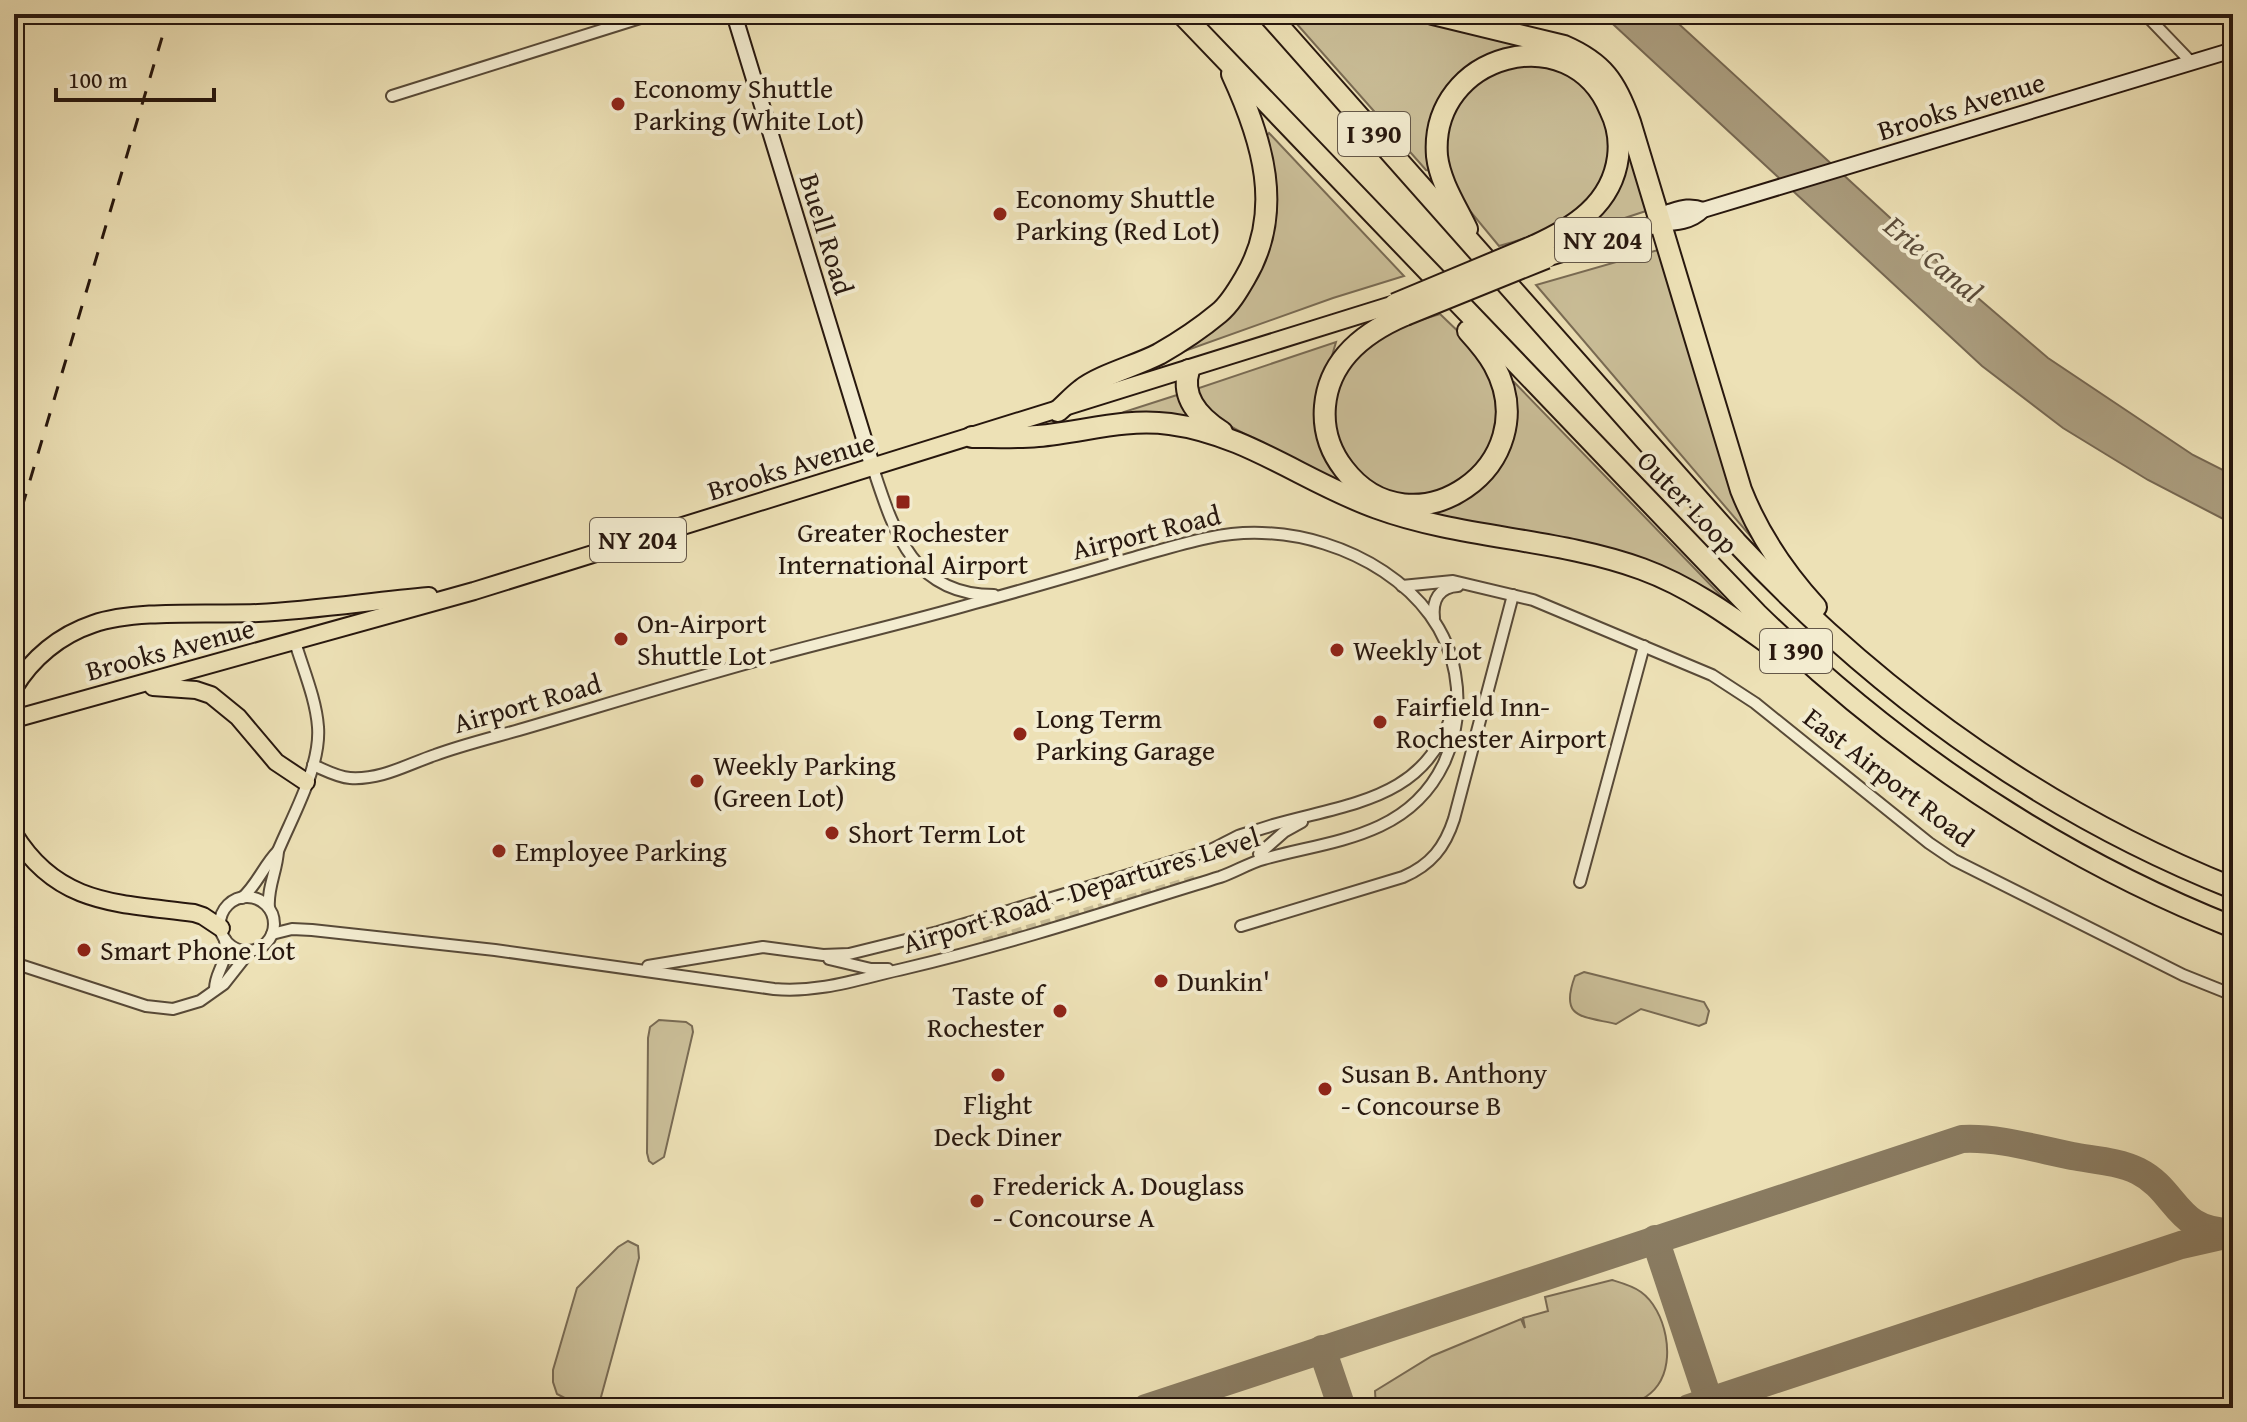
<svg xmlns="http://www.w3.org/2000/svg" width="2247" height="1422" font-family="'Gentium Book Plus',serif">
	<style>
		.green { fill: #cbbf99; stroke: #796b54; stroke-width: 2 }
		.water { fill: #aa9c7d; stroke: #766751; stroke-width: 2 }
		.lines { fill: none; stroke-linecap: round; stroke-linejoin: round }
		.taxiway { stroke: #8a7c62; stroke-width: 28 }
		.street-tunnel { stroke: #c5b994; stroke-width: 10; stroke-dasharray: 10 5; stroke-linecap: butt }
		.street-casing { stroke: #584a38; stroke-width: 14 }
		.secondary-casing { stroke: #27170e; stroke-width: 18 }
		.primary-casing { stroke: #27170e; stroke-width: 20 }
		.highway-casing { stroke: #27170e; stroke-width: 24 }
		.street { stroke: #f3ecd0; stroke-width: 10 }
		.secondary { stroke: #f3ecd0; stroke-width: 14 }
		.primary { stroke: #ede1b6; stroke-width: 16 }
		.highway { stroke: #ede1b6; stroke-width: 20 }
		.rail { stroke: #27170e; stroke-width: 3; stroke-dasharray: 14 14; stroke-linecap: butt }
		.highway-bridge-casing { stroke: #27170e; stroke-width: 24; stroke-linecap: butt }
		.highway-bridge { stroke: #ede1b6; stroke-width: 20 }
		.poi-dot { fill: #8f2418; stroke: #f3ecd0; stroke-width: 3 }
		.labels { text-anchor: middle; stroke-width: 8; stroke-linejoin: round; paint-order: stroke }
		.shield { fill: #f3ecd0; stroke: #645748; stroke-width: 2 }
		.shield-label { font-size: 26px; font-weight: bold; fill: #27170e }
		.poi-label { font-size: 28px; fill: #27170e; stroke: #f3ecd0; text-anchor: start }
		.street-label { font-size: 28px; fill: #27170e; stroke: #f3ecd0 }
		.water-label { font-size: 30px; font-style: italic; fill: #5b4c3a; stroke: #f3ecd0 }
	</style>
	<rect width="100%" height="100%" fill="#ede1b6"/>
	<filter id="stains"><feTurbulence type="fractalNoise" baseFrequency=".0025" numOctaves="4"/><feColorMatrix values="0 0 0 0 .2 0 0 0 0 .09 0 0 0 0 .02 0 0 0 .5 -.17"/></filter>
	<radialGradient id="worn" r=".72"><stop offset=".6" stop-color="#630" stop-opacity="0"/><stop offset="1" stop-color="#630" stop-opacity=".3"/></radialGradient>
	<g class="green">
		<polygon points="1288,14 1401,14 1518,43 1519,49 1473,66 1431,171 1426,170"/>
		<path d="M 1527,64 C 1539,66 1553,67 1564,71 C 1587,80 1610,116 1612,140 C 1613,162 1601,187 1587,203 C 1569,225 1525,239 1499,246 L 1465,205 L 1443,157 L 1453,107 L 1484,75 Z"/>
		<polygon points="1269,133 1404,276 1333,298 1165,358 1249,281 1266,137"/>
		<polygon points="1623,150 1632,150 1649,210 1573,235"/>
		<polygon points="1658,250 1736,497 1757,535 1752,538 1536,285"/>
		<polygon points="1440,314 1467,340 1483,363 1499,396 1500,424 1482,465 1438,494 1401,497 1374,488 1354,472 1333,433 1333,396 1358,351 1404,325"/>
		<polygon points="1336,342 1321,394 1350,485 1346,489 1208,414 1197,393 1199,388"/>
		<polygon points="1514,382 1731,606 1677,576 1417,516 1480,487 1507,386"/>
		<polygon points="1177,395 1197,424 1128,417 1124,412"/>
		<path d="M 1584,972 L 1704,1002 L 1709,1011 L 1706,1023 L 1699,1026 L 1641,1009 L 1616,1024 C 1582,1016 1559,1019 1575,976 Z"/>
		<polygon points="659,1020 686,1022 692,1026 693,1032 664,1157 653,1164 649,1161 647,1153 648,1038 650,1027"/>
		<polygon points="628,1241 638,1246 639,1258 598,1408 580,1406 557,1394 553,1382 553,1370 577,1288 618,1247"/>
		<path d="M 1612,1280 C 1622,1283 1633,1286 1641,1292 C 1666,1310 1676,1360 1658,1385 C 1649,1398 1635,1403 1621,1408 L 1376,1408 L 1375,1391 L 1432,1356 L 1521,1319 L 1525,1328 L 1523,1318 L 1548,1311 L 1545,1297 Z"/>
	</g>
	<polygon class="water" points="1602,14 1668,14 1971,292 2048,358 2193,455 2233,475 2233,524 2148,480 2063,428 1982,366"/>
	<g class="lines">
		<g class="taxiway">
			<polyline points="1655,1239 1709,1401"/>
			<polyline points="1322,1349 1342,1408"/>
			<path d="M 1146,1408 L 1962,1139 C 1998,1137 2037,1149 2072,1156 C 2093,1160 2118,1161 2138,1171 C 2178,1191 2175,1233 2233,1232"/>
			<polyline points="1689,1408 2181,1245 2225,1235"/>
		</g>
		<polyline class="street-tunnel" points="984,943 1195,880"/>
		<defs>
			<g id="street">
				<polyline points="2145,14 2192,63"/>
				<polyline points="392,96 653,14"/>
				<path d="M 873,468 C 894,532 913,595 994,595"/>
				<polyline points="1402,586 1453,581 1533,600 1712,675 1755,703 1929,843 1954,860 2183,975 2233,995"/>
				<path d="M 1434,618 C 1432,600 1439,587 1458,586"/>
				<polyline points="1259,854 1284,832 1302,822"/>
				<polyline points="1580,882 1644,646"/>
				<circle cx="247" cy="924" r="27"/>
				<path d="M 242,898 C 257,885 264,865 278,851"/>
				<path d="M 269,908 C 267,888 277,871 278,851 C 293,815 321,766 318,727 C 316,699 303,669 295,642"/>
				<path d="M 1241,926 L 1403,877 C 1431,865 1445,847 1454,819 L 1513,595"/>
				<path d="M 272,934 L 292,929 L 312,930 L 495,950 L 774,989 C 822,993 861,978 907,968 C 1013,943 1116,909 1220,877 C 1235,872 1249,863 1264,859 C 1303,848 1344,843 1380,826 C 1440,798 1466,736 1455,673 C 1440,587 1344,535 1262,533 C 1216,531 1173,547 1129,559 C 1078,574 1027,589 975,603 C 906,623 835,639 766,658 C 683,681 601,706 519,730 C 491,738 462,745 435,755 C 406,765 381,780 350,778 C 337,777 325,770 313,765"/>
				<polyline points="829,959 871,969 888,969"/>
				<polyline points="14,963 146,1006 173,1009 200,1001 224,984 250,951"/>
				<path d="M 648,966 L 763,947 L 823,955 L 849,954 L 938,932 L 1205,852 C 1217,848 1227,841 1238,836 C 1249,832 1262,829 1273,825 C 1349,803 1429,800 1453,709"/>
				<path d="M 215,989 C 215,971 229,963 225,939"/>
			</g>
			<g id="secondary">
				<polyline points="734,14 873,468"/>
				<path d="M 1663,222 L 1669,212 C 1682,208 1690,205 1703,210"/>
				<path d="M 1660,223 C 1676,223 1691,222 1703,210 L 2233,50"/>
			</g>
			<g id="primary">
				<polyline points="1546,258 1660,223"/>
				<polyline points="153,687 196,690 211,695 238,717 276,762 306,782"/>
				<path d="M 14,688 C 32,658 60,635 93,624 C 136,609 211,615 258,613 C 316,610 372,601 429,596"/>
				<polyline points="14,719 474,591 1395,304"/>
				<path d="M 14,834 C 58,906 119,903 194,913 L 203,916 L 221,928"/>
			</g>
			<g id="highway">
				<path d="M 1182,14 L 1757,614 C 1895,748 2054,856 2233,927"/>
				<path d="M 1268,14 L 1736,542 C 1876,691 2042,812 2233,888"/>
				<path d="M 1433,14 L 1564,46 C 1603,63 1616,82 1630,122 L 1741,490 C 1758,533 1784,572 1816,607"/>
				<path d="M 1467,229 C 1456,206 1440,182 1437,156 C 1429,54 1571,15 1610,110 C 1617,124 1620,141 1618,157 C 1612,204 1574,228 1534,246"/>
				<path d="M 1405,315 C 1365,332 1329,359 1325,406 C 1323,429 1330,451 1344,469 C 1412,558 1549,465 1494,365 C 1487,352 1478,342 1468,331"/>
				<path d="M 1189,370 C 1180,398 1200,418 1222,432"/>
				<path d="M 1058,411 C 1066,404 1073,396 1081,390 C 1100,375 1136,366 1159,354 C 1180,342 1201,328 1219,313 C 1230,304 1238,290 1245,278 C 1285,211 1262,139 1232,74"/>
				<path d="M 972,437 C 994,437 1016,438 1038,436 C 1084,432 1123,418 1170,424 C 1247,434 1306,483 1377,508 C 1462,539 1557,538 1642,569 C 1694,588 1737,621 1782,653"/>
			</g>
		</defs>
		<use href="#street" class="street-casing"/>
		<use href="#secondary" class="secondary-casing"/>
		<use href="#primary" class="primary-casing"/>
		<use href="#highway" class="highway-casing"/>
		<use href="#street" class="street"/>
		<use href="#secondary" class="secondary"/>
		<use href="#primary" class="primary"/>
		<use href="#highway" class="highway"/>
		<polyline class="rail" points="14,534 169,14"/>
		<defs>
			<g id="highway-bridge">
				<polyline points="1395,304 1534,246"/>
				<polyline points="1405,315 1546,258"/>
			</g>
		</defs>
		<use href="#highway-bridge" class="highway-bridge-casing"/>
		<use href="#highway-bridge" class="highway-bridge"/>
	</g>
	<g class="poi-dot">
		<circle cx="618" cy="104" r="8"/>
		<circle cx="1000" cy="214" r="8"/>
		<rect x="895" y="494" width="16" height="16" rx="4"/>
		<circle cx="621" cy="639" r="8"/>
		<circle cx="1337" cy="650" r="8"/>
		<circle cx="1380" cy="722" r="8"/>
		<circle cx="1020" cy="734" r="8"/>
		<circle cx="697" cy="781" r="8"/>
		<circle cx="832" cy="833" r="8"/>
		<circle cx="499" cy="851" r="8"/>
		<circle cx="84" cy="950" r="8"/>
		<circle cx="1161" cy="981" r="8"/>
		<circle cx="1060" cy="1011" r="8"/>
		<circle cx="998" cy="1075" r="8"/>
		<circle cx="1325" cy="1089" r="8"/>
		<circle cx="977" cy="1201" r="8"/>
	</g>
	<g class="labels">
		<g class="shield">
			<rect x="1338" y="112" width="72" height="44" rx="6"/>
			<rect x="1555" y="218" width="96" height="44" rx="6"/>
			<rect x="590" y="518" width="96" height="44" rx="6"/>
			<rect x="1760" y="629" width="72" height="44" rx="6"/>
		</g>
		<g class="shield-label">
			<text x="1374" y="143">I 390</text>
			<text x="1603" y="249">NY 204</text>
			<text x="638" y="549">NY 204</text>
			<text x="1796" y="660">I 390</text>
		</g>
		<g class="poi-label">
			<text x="634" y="98">Economy Shuttle<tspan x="634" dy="32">Parking (White Lot)</tspan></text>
			<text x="1016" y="208">Economy Shuttle<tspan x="1016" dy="32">Parking (Red Lot)</tspan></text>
			<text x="903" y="542" text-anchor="middle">Greater Rochester<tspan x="903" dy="32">International Airport</tspan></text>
			<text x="637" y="633">On-Airport<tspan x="637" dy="32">Shuttle Lot</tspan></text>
			<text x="1353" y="660">Weekly Lot</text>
			<text x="1396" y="716">Fairfield Inn-<tspan x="1396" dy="32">Rochester Airport</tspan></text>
			<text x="1036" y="728">Long Term<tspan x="1036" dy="32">Parking Garage</tspan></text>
			<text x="713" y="775">Weekly Parking<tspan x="713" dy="32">(Green Lot)</tspan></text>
			<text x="848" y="843">Short Term Lot</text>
			<text x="515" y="861">Employee Parking</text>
			<text x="100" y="960">Smart Phone Lot</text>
			<text x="1177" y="991">Dunkin'</text>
			<text x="1044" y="1005" text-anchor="end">Taste of<tspan x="1044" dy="32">Rochester</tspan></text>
			<text x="1341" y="1083">Susan B. Anthony<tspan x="1341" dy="32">- Concourse B</tspan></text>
			<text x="998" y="1114" text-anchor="middle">Flight<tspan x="998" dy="32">Deck Diner</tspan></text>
			<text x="993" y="1195">Frederick A. Douglass<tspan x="993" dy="32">- Concourse A</tspan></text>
		</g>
		<g class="street-label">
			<text transform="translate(1961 106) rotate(-17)" y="10">Brooks Avenue</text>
			<text transform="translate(827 234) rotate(73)" y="10">Buell Road</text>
			<text transform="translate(791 466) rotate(-17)" y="10">Brooks Avenue</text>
			<text transform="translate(1688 502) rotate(46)" y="10">Outer Loop</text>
			<text transform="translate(1146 532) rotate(-14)" y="10">Airport Road</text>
			<text transform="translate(170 649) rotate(-15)" y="10">Brooks Avenue</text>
			<text transform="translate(527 703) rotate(-16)" y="10">Airport Road</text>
			<text transform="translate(1889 777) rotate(38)" y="10">East Airport Road</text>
			<text transform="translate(1081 890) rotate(-17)" y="10">Airport Road - Departures Level</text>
		</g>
		<g class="water-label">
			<text transform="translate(1933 259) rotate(40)" y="10">Erie Canal</text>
		</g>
	</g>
	<rect width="2247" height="1422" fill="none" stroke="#ede1b6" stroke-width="48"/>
	<rect x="16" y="16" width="2215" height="1390" fill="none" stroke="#27170e" stroke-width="4"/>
	<rect x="24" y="24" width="2199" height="1374" fill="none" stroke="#27170e" stroke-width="2"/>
	<path d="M56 88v12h158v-12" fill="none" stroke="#27170e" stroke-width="4"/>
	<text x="68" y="88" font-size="24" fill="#27170e" stroke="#f3ecd0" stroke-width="6" paint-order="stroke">100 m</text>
	<rect width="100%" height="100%" filter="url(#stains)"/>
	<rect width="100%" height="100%" fill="url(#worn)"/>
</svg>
